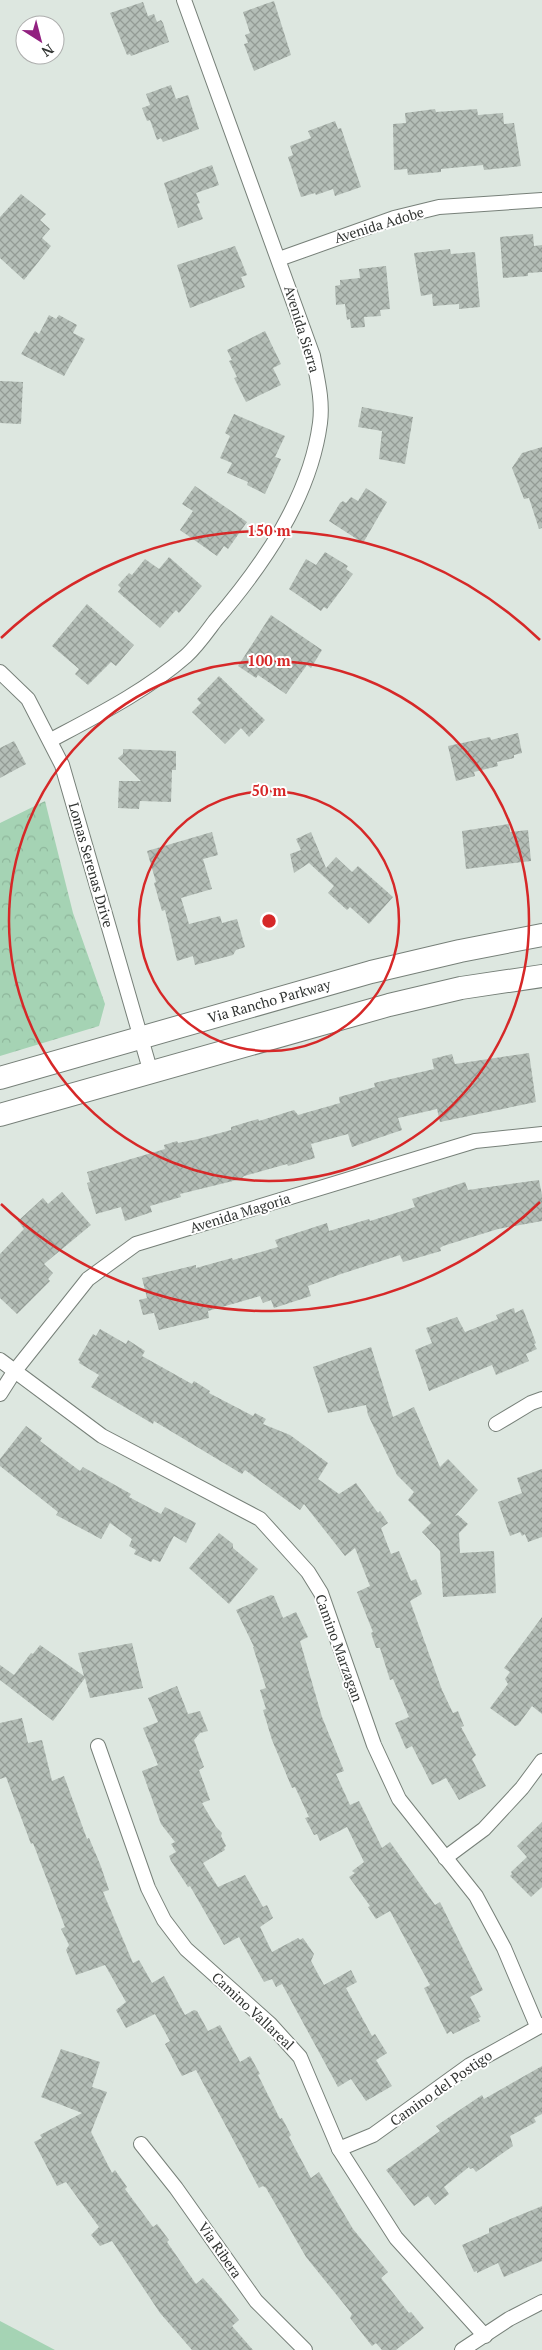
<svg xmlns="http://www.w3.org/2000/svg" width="542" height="2350" font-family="'PT Serif',serif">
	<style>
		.grass { fill: #a5d3b4 }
		.forest { fill: url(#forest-crowns) }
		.building { fill: url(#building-cross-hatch) }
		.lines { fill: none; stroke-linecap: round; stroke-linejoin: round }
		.minor-casing { stroke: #778079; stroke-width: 16 }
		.primary-casing { stroke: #778079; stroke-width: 24 }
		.minor { stroke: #fff; stroke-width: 14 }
		.primary { stroke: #fff; stroke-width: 22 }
		.ring { fill: none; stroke: #d62828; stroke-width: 2.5 }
		.labels { text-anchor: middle; stroke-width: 4; stroke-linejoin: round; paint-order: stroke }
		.street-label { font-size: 14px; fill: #313432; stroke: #fff }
		.centre { fill: #d62828; stroke: #fff; stroke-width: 2.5 }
		.ring-label { font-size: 15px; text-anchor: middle; font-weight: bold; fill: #d62828; stroke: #fff; stroke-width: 4; stroke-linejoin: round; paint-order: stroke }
	</style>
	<defs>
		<pattern id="forest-crowns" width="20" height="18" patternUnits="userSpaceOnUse" patternTransform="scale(1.25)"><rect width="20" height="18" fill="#a5d3b4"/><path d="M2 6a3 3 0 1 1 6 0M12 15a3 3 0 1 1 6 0" fill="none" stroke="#8eb69b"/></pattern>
		<pattern id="building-cross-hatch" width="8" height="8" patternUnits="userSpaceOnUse" patternTransform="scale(1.25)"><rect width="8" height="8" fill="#b4beb7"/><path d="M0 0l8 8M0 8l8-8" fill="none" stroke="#939b95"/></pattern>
	</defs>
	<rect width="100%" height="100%" fill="#dde7e0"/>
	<polygon class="grass" points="0,2321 55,2350 0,2350"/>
	<polygon class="forest" points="45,801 73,913 105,1004 99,1026 0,1056 0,823"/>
	<g class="building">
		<polygon points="274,1 291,55 254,71 244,44 248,43 245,35 250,33 243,12"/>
		<polygon points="143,2 148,16 154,14 157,22 161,20 163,23 169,42 131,56 130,54 127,55 110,13"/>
		<polygon points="171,85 176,99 188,95 199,129 163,142 161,138 157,140 150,120 147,121 142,108 150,105 146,94"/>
		<polygon points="435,109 436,112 477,109 478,115 503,113 504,124 514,123 521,166 484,170 483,165 441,169 441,172 408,175 407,169 394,170 393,124 406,123 405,113"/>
		<polygon points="335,121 338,129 341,128 361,187 335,196 333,189 316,195 315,193 301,197 288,157 293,155 290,146 311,138 308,131"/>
		<polygon points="212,165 219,185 196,193 200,203 197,204 203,219 178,228 164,183"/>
		<polygon points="21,194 46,214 40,220 50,229 42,238 51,246 24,280 0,258 0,217"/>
		<polygon points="533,234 534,246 542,245 542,272 528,273 528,276 503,278 500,237"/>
		<polygon points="235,246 247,275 241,277 245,287 190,308 177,265"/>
		<polygon points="450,249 451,254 475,252 480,307 459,309 459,304 433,306 432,294 421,296 414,253"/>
		<polygon points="386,266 390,309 380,310 381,316 364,317 365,327 351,328 350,319 347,320 345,304 336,305 335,286 340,285 340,280 360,278 359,269"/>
		<polygon points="49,315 56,319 59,315 77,325 73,333 85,339 64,376 21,354 35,331 39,334"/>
		<polygon points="265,331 281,364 273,368 281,385 246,402 234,378 237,377 229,361 232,360 227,350"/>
		<polygon points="0,381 23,382 21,424 0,423"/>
		<polygon points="362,407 413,417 405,464 379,459 382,431 358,427"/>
		<polygon points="234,414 285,436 275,457 281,459 265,494 247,485 248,482 227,473 232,463 220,458 230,436 225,433"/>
		<polygon points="542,447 542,528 539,529 529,498 524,499 512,468 522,453"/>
		<polygon points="195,486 247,522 228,549 224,546 217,556 180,530 193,511 182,504"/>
		<polygon points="366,488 387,502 363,543 329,521 340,503 343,501 346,503 351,497 358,501"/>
		<polygon points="325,552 348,566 346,569 353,574 327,609 324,607 321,611 289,589 306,559 316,565"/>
		<polygon points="169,557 202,586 179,613 176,610 160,628 118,592 121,588 118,585 129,573 132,575 145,559 159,569"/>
		<polygon points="87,604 134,645 116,666 111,662 88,685 75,674 79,669 52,646"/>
		<polygon points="271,615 322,650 311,668 307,665 286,694 258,675 256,678 238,666"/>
		<polygon points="219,676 265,720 249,737 241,728 225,744 192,712 201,703 197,699"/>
		<polygon points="518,733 522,753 514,755 514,758 497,762 498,766 474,772 475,776 456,781 448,746 490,737 491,740"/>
		<polygon points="14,741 26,764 0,778 0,748"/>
		<polygon points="123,749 176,751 176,770 172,770 171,802 140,801 139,809 118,808 119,781 141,781 118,758 123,754"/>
		<polygon points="509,824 510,832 528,830 531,861 466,869 462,831"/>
		<polygon points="212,832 218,855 203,859 212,889 181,898 189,924 220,916 222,923 237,919 245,947 236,950 233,955 195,965 193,956 177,961 165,910 162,911 154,883 156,882 147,851"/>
		<polygon points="311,832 326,868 336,857 352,872 358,866 393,897 369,924 350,907 347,910 328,893 334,886 309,863 294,873 290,854 301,850 296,839"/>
		<polygon points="529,1053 536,1102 440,1122 437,1109 398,1118 402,1130 352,1147 348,1134 311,1144 315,1158 288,1166 287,1164 244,1176 241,1179 180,1194 181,1197 150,1206 152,1212 125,1221 121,1207 96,1214 87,1183 90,1182 87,1172 165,1149 164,1145 177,1141 178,1143 198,1139 231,1130 231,1127 258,1119 259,1121 294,1110 298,1115 340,1103 339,1097 375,1087 374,1083 434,1069 432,1059 452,1054 455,1064"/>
		<polygon points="539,1180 542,1195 542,1221 498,1229 443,1246 440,1248 441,1251 403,1262 400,1255 341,1274 308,1286 311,1296 274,1308 271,1300 263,1303 260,1296 208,1311 209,1318 159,1330 154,1313 143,1315 139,1300 147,1298 142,1278 196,1265 196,1268 232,1258 233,1260 278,1247 275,1240 327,1223 329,1231 369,1219 370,1221 415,1207 412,1199 465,1182 468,1190"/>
		<polygon points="62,1192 91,1225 44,1264 53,1273 48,1279 50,1281 17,1314 0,1298 0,1254 24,1229 18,1221 43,1198 48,1204"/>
		<polygon points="514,1308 515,1313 523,1309 536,1343 534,1344 537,1349 526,1354 529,1361 496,1375 492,1365 429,1391 415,1350 432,1343 426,1328 457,1317 465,1332 498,1319 496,1315"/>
		<polygon points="100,1329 126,1344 128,1340 145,1351 142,1356 192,1384 194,1381 210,1391 209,1393 253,1416 255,1413 266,1419 263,1424 290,1435 328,1463 318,1479 339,1494 356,1483 378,1513 380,1511 388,1523 381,1528 391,1554 399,1551 411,1581 416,1579 422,1594 410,1601 442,1690 453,1713 458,1711 464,1726 461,1727 476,1755 472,1759 486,1786 459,1800 446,1778 432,1785 412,1746 406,1749 395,1723 409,1717 393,1679 390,1680 380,1648 376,1648 371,1633 373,1632 357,1592 370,1586 355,1548 345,1556 304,1504 300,1510 245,1470 242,1474 154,1421 153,1424 91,1387 99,1375 79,1363 80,1361 78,1360 93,1334 96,1336"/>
		<polygon points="371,1347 393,1417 414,1407 440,1467 448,1459 478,1490 455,1516 458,1515 468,1524 459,1533 460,1553 494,1551 496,1593 443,1597 440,1551 422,1532 431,1523 408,1500 414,1492 397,1475 368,1415 366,1405 328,1413 313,1367"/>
		<polygon points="26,1426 42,1438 40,1441 80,1471 83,1467 131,1494 129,1497 161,1514 165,1507 196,1523 186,1543 174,1536 160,1562 153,1559 151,1562 134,1554 136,1550 129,1546 132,1539 110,1523 101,1539 56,1515 58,1512 0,1466 0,1459"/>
		<polygon points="542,1469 542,1537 528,1542 525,1534 522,1536 520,1532 510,1536 498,1502 522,1493 517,1478"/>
		<polygon points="219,1533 233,1544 233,1548 258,1569 229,1604 189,1568"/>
		<polygon points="271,1595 274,1596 283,1618 296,1612 308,1637 300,1641 322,1717 344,1771 336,1774 350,1805 359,1801 382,1848 390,1842 435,1905 440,1902 483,1990 470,1997 481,2017 478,2018 480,2021 453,2034 451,2031 447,2034 424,1988 430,1985 390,1911 376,1919 368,1907 370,1906 349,1877 355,1873 352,1871 364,1862 347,1827 320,1841 317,1834 314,1835 305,1818 309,1817 295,1787 292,1788 272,1740 263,1710 266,1709 260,1690 266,1688 253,1647 254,1647 236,1610"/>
		<polygon points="542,1617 542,1714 532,1706 518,1725 515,1726 490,1708 508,1684 505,1679 510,1672 504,1668"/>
		<polygon points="132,1643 143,1688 90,1698 85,1678 53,1721 0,1680 0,1665 14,1675 31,1653 33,1654 40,1645 84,1676 78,1653"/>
		<polygon points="177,1686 188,1714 200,1711 208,1731 200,1733 194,1740 204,1767 199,1770 210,1800 202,1803 216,1827 222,1833 221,1836 226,1846 224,1848 225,1850 203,1863 218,1887 245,1875 263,1907 267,1905 273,1918 260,1927 272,1952 298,1938 300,1940 303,1938 314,1954 311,1961 324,1985 351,1970 357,1982 346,1988 347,1990 372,2036 375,2034 387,2053 376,2060 392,2086 366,2101 351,2079 338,2087 282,1984 276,1987 272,1979 264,1982 239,1937 224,1945 190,1886 188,1887 171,1861 169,1856 176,1852 171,1844 175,1842 161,1824 142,1771 158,1765 143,1728 158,1722 148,1698"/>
		<polygon points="22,1718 28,1743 42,1740 52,1781 64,1776 87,1839 89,1838 100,1864 109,1890 103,1892 133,1963 139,1960 152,1983 164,1976 185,2015 194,2010 197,2011 208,2031 220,2025 240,2062 250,2056 260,2074 258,2075 280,2119 282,2118 291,2135 289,2137 311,2178 319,2172 353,2229 388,2272 381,2278 409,2313 411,2312 424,2328 396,2350 382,2350 376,2343 372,2346 350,2318 352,2314 306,2257 266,2188 263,2186 259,2188 196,2070 182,2076 165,2044 170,2041 155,2014 126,2028 116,2010 126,2002 105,1965 76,1975 66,1950 69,1945 61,1929 65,1927 33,1843 31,1844 6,1777 0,1779 0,1723"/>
		<polygon points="542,1822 542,1887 531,1897 510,1876 512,1874 511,1872 527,1857 517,1846"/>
		<polygon points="61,2049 100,2062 92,2087 107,2092 91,2132 112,2173 115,2170 127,2187 125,2189 153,2227 157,2224 169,2240 167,2242 196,2284 203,2278 222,2299 239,2320 232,2326 253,2350 192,2350 160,2313 112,2241 100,2246 91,2235 99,2227 66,2182 57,2186 34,2142 42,2138 40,2135 82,2113 41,2097"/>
		<polygon points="542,2066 542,2114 534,2118 536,2122 510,2136 513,2146 476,2172 473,2168 470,2169 469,2167 444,2187 449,2194 435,2205 428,2196 414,2206 386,2170 440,2131 436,2126 482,2095 484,2099"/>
		<polygon points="542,2206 542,2261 504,2277 498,2263 477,2273 477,2271 474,2272 462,2245 489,2233 489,2228"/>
	</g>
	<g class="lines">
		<defs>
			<g id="minor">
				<polyline points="279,259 394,218 439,207 542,200"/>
				<polyline points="0,672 28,699 62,765 151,1073"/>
				<path d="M 51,740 C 98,715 146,691 186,656 C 197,646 206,633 215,621 C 263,565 310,498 320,423 C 323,400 317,378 313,356 L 184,0"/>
				<polyline points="0,1360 102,1436 260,1519 308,1572 321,1593 374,1745 399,1799 476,1896 504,1948 537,2026"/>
				<polyline points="0,1394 14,1372 88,1279 136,1244 475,1141 542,1134"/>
				<polyline points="496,1424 531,1403 542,1399"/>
				<polyline points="98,1746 148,1888 164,1920 186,1949 270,2024 300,2057 339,2149 396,2238 485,2336"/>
				<polyline points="445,1858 484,1829 522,1788 542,1761"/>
				<polyline points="141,2144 176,2188 256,2301 305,2350"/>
				<polyline points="339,2149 373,2135 470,2065 542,2025"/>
				<polyline points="462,2350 509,2319 542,2302"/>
			</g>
			<g id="primary">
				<path id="s1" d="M 0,1078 L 371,972 L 460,951 L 542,935"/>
				<polyline points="0,1115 389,1005 461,988 542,976"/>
			</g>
		</defs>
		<use href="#minor" class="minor-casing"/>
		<use href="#primary" class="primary-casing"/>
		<use href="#minor" class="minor"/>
		<use href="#primary" class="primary"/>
	</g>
	<g class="ring">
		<circle cx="269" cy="921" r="130"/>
		<circle cx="269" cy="921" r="260"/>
		<path d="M540 1202A390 390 0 0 1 1 1204M1 638A390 390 0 0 1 540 640"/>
	</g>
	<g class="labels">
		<g class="street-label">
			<text transform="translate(379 225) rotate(-17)" y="5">Avenida Adobe</text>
			<text transform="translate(302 329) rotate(73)" y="5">Avenida Sierra</text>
			<text transform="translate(91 865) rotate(74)" y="5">Lomas Serenas Drive</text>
			<text dy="5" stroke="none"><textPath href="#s1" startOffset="280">Via Rancho Parkway</textPath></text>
			<text transform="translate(240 1213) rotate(-17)" y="5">Avenida Magoria</text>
			<text transform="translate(339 1648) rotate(70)" y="5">Camino Marzagan</text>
			<text transform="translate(253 2011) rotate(43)" y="5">Camino Vallareal</text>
			<text transform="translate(441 2088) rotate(-35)" y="5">Camino del Postigo</text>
			<text transform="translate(220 2250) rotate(55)" y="5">Via Ribera</text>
		</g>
	</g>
	<circle cx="269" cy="921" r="8" class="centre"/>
	<g class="ring-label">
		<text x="269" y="536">150 m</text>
		<text x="269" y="666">100 m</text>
		<text x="269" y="796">50 m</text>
	</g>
	<g transform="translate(40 40) rotate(144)"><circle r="24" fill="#ffffff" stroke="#adaead"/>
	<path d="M0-4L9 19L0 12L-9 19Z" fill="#922180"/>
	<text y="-8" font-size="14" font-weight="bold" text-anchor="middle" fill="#313432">N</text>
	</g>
</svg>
